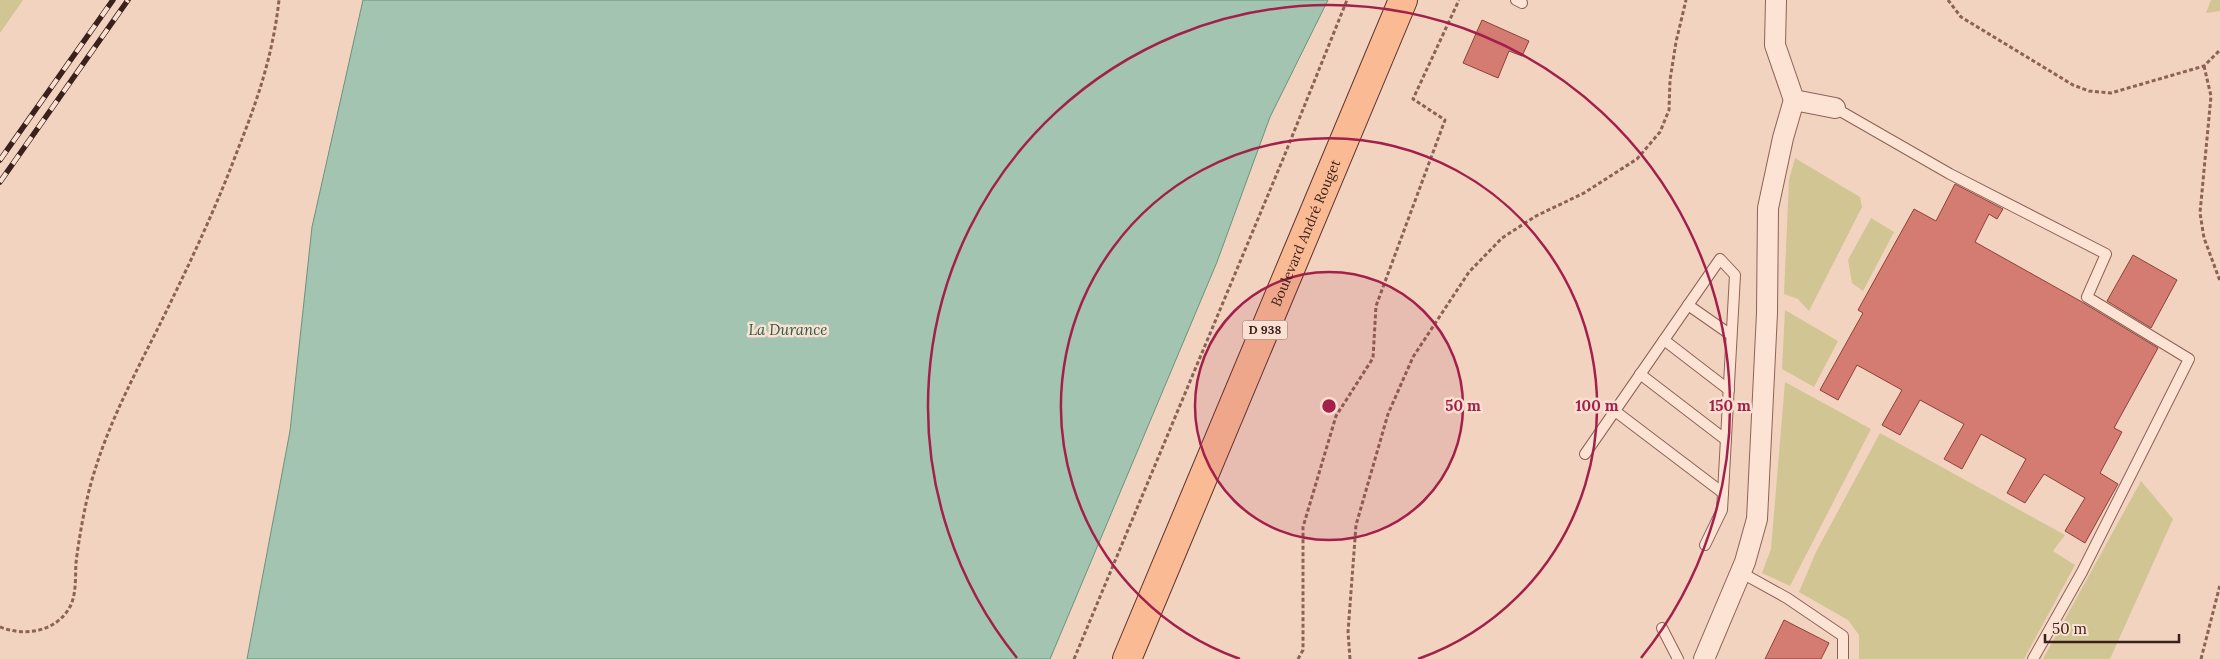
<svg xmlns="http://www.w3.org/2000/svg" width="2220" height="659" font-family="Lora,serif">
	<style>
		.green { fill: #d1c593 }
		.water { fill: #a3c4b0; stroke: #69937b }
		.building { fill: #d47c72; stroke: #8e4139 }
		.lines { fill: none; stroke-linecap: round; stroke-linejoin: round }
		.lane-casing { stroke: #8d6256; stroke-width: 12 }
		.street-casing { stroke: #8d6256; stroke-width: 22 }
		.primary-casing { stroke: #5a322b; stroke-width: 30 }
		.path { stroke: #8d6256; stroke-width: 3; stroke-dasharray: 4 2.5; stroke-linecap: butt }
		.lane { stroke: #fce3d4; stroke-width: 10 }
		.street { stroke: #fce3d4; stroke-width: 20 }
		.primary { stroke: #f9ba94; stroke-width: 28 }
		.rail-casing { stroke: #3b211c; stroke-width: 5.5 }
		.rail { stroke: #f9e0d0; stroke-width: 4; stroke-dasharray: 11; stroke-linecap: butt }
		.ring { fill: none; stroke: #a2204a; stroke-width: 2.5 }
		.labels { text-anchor: middle; stroke-width: 5; stroke-linejoin: round; paint-order: stroke }
		.shield { fill: #f9e0d0; stroke: #745a52; stroke-width: 1 }
		.shield-label { font-size: 12px; font-weight: bold; fill: #3b211c }
		.street-label { font-size: 14px; fill: #3b211c; stroke: #f9e0d0 }
		.water-label { font-size: 15px; font-style: italic; fill: #2a5c49; stroke: #f9e0d0 }
		.centre { fill: #a2204a; stroke: #f9e0d0; stroke-width: 2.5 }
		.ring-label { font-size: 15px; text-anchor: middle; font-weight: bold; fill: #a2204a; stroke: #f9e0d0; stroke-width: 5; stroke-linejoin: round; paint-order: stroke }
	</style>
	<rect width="100%" height="100%" fill="#f2d3c0"/>
	<g class="green">
		<polygon points="0,0 23,0 0,33"/>
		<polygon points="2211,0 2220,0 2220,11 2206,13"/>
		<polygon points="1795,158 1860,197 1862,207 1809,311 1798,299 1784,294 1789,180"/>
		<polygon points="1871,218 1894,232 1863,291 1852,283 1848,260"/>
		<polygon points="1785,310 1838,341 1814,387 1782,369"/>
		<polygon points="1785,382 1871,429 1790,586 1762,573 1771,549"/>
		<polygon points="1880,433 2065,535 2053,551 2075,565 2024,659 1859,659 1859,635 1848,620 1799,592 1816,552"/>
		<polygon points="2141,481 2173,519 2110,659 2043,659"/>
	</g>
	<polygon class="water" points="363,0 1328,0 1270,117 1217,262 1050,659 247,659 290,431 312,227"/>
	<g class="building">
		<polygon points="1482,20 1529,41 1522,56 1509,51 1498,78 1463,63"/>
		<polygon points="1955,184 2003,209 1997,219 1989,214 1975,242 2082,302 2158,348 2114,428 2122,432 2100,473 2118,484 2085,543 2065,531 2085,498 2044,474 2025,503 2007,493 2026,459 1981,434 1962,469 1944,459 1964,424 1920,400 1900,435 1882,425 1902,390 1857,365 1838,400 1820,390 1863,313 1858,310 1914,209 1936,221"/>
		<polygon points="2133,255 2177,280 2151,328 2107,301"/>
		<polygon points="1784,620 1829,643 1821,659 1765,659"/>
	</g>
	<g class="lines">
		<defs>
			<g id="lane">
				<polyline points="1516,0 1522,3"/>
				<polyline points="1835,108 1950,174 2106,254 2087,297 2189,359 2082,572 2033,659"/>
				<polyline points="1688,305 1731,335"/>
				<polyline points="1664,340 1729,390"/>
				<polyline points="1640,374 1726,440"/>
				<polyline points="1615,411 1723,493"/>
				<polyline points="1585,454 1720,259 1735,275 1723,493 1722,510 1705,545"/>
				<polyline points="1740,572 1787,598 1843,636 1843,659"/>
				<polyline points="1662,628 1678,659"/>
			</g>
			<g id="street">
				<polyline points="1776,0 1775,45 1794,100 1835,108"/>
				<polyline points="1704,659 1745,562 1757,519 1767,313 1768,208 1783,138 1794,100"/>
			</g>
			<g id="primary">
				<path id="s1" d="M 1127,659 L 1403,0"/>
			</g>
		</defs>
		<use href="#lane" class="lane-casing"/>
		<use href="#street" class="street-casing"/>
		<use href="#primary" class="primary-casing"/>
		<g class="path">
			<polyline points="1948,0 1961,17 2073,85 2089,91 2111,93 2204,66 2220,50"/>
			<polyline points="2204,66 2211,96 2200,213 2204,238 2220,281"/>
			<path d="M 0,627 C 23,636 53,633 68,610 C 77,597 75,578 76,563 C 79,537 86,498 94,473 C 110,420 136,372 161,322 C 189,265 216,208 238,149 C 258,99 273,54 279,0"/>
			<polyline points="1074,659 1283,159 1347,0"/>
			<polyline points="1298,659 1303,650 1303,527 1336,416 1373,358 1376,306 1445,120 1413,99 1459,0"/>
			<polyline points="1350,659 1348,632 1356,525 1388,414 1413,357 1469,272 1502,238 1536,216 1584,193 1637,159 1660,132 1669,110 1670,80 1676,42 1686,0"/>
			<polyline points="2201,659 2220,585"/>
		</g>
		<use href="#lane" class="lane"/>
		<use href="#street" class="street"/>
		<use href="#primary" class="primary"/>
		<defs>
			<g id="rail">
				<polyline points="0,160 113,0"/>
				<polyline points="0,182 128,0"/>
			</g>
		</defs>
		<use href="#rail" class="rail-casing"/>
		<use href="#rail" class="rail"/>
	</g>
	<circle cx="1329" cy="406" r="134" fill="#a2204a" fill-opacity=".12"/>
	<g class="ring">
		<circle cx="1329" cy="406" r="134"/>
		<path d="M1240 659A268 268 0 1 1 1418 659"/>
		<path d="M1017 658A401 401 0 1 1 1641 658"/>
	</g>
	<g class="labels">
		<rect class="shield" x="1242.5" y="320.5" width="45" height="19" rx="4"/>
		<g class="shield-label">
			<text x="1265" y="334">D 938</text>
		</g>
		<g class="street-label">
			<text dy="5" stroke="none"><textPath href="#s1" startOffset="462">Boulevard André Rouget</textPath></text>
		</g>
		<g class="water-label">
			<text x="788" y="335">La Durance</text>
		</g>
	</g>
	<circle cx="1329" cy="406" r="8" class="centre"/>
	<g class="ring-label">
		<text x="1463" y="411">50 m</text>
		<text x="1597" y="411">100 m</text>
		<text x="1730" y="411">150 m</text>
	</g>
	<path d="M2045 634v8h134v-8" fill="none" stroke="#3b211c" stroke-width="2.5"/>
	<text x="2052" y="634" font-size="15" fill="#3b211c" stroke="#f9e0d0" stroke-width="4" paint-order="stroke">50 m</text>
</svg>
